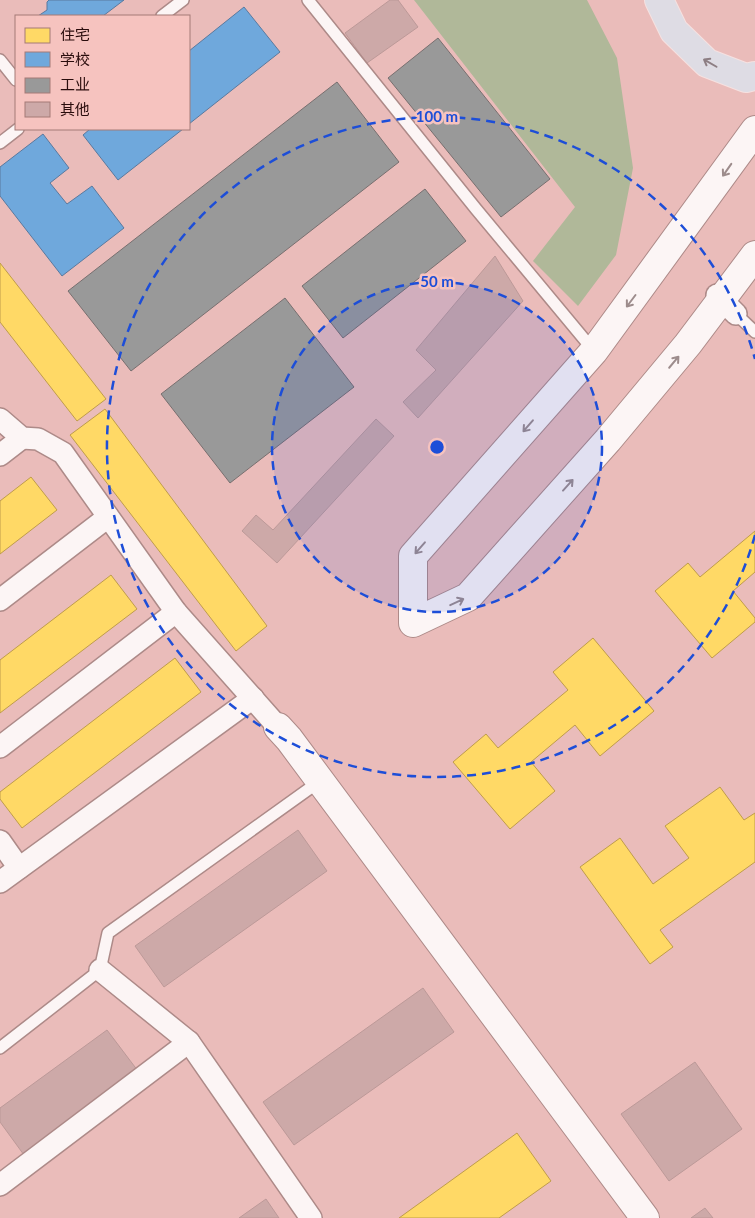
<svg xmlns="http://www.w3.org/2000/svg" width="755" height="1218" font-family="Lato,'Noto Sans SC',sans-serif">
	<style>
		.green { fill: #b0b899 }
		.homes { fill: #ffd966; stroke: #bf9c4b }
		.schools { fill: #6fa8dc; stroke: #5a799e }
		.industry { fill: #999; stroke: #776f6f }
		.building { fill: #cda9a8; stroke: #bc9998 }
		.lines { fill: none; stroke-linecap: round; stroke-linejoin: round }
		.service-casing { stroke: #ad8a88; stroke-width: 14 }
		.minor-casing { stroke: #ad8a88; stroke-width: 24 }
		.tertiary-casing { stroke: #ad8a88; stroke-width: 30 }
		.secondary-casing { stroke: #ad8a88; stroke-width: 30 }
		.trunk-casing { stroke: #f6e1e0; stroke-width: 30 }
		.service { stroke: #fcf5f5; stroke-width: 11 }
		.minor { stroke: #fcf5f5; stroke-width: 21 }
		.tertiary { stroke: #fcf5f5; stroke-width: 28 }
		.secondary { stroke: #fcf5f5; stroke-width: 28 }
		.trunk { stroke: #dedce4; stroke-width: 28 }
		.oneway { stroke: #8d7e83 }
		.oneway2 { stroke: #9d8c8c }
		.ring { fill: none; stroke: #1d4ed8; stroke-width: 2.5; stroke-dasharray: 9 6 }
		.centre { fill: #1d4ed8; stroke: #f6c3bf; stroke-width: 2.5 }
		.ring-label { font-size: 15px; text-anchor: middle; font-weight: bold; fill: #1d4ed8; stroke: #f6c3bf; stroke-width: 5; stroke-linejoin: round; paint-order: stroke }
	</style>
	<rect width="100%" height="100%" fill="#eabcba"/>
	<polygon class="green" points="414,0 587,0 617,58 633,168 616,255 578,306 533,261 575,207"/>
	<g class="homes">
		<polygon points="0,263 106,399 77,421 0,322"/>
		<polygon points="105,409 267,626 236,651 70,435"/>
		<polygon points="31,477 57,510 0,554 0,501"/>
		<polygon points="755,531 755,572 733,591 755,618 755,622 712,658 655,591 688,563 700,577"/>
		<polygon points="111,575 137,609 0,713 0,660"/>
		<polygon points="593,638 654,711 600,756 575,725 531,762 555,791 510,829 453,762 486,734 498,748 568,690 553,672"/>
		<polygon points="175,658 201,692 22,828 0,799 0,792"/>
		<polygon points="720,787 744,820 755,813 755,862 660,930 673,947 650,964 580,867 620,838 653,884 689,858 665,826"/>
		<polygon points="517,1133 551,1181 499,1218 399,1218"/>
	</g>
	<g class="schools">
		<polygon points="49,0 124,0 103,16 38,16 47,10 47,2"/>
		<polygon points="244,7 280,52 189,124 189,51"/>
		<polygon points="90,129 183,129 118,180 83,135"/>
		<polygon points="43,134 69,168 50,183 67,204 92,186 124,228 62,276 0,196 0,167"/>
	</g>
	<g class="industry">
		<polygon points="438,38 550,179 501,217 388,78"/>
		<polygon points="337,82 399,162 131,371 68,291"/>
		<polygon points="425,189 466,241 343,338 302,286"/>
		<polygon points="285,298 354,387 230,483 161,394"/>
	</g>
	<g class="building">
		<polygon points="390,0 398,0 418,27 367,63 345,33"/>
		<polygon points="495,256 523,301 418,418 403,402 436,370 416,350"/>
		<polygon points="376,419 394,436 277,563 242,531 256,515 273,530"/>
		<polygon points="298,830 327,871 164,987 135,946"/>
		<polygon points="423,988 454,1032 294,1145 263,1102"/>
		<polygon points="107,1030 138,1071 24,1155 0,1122 0,1108"/>
		<polygon points="695,1062 742,1129 669,1181 621,1114"/>
		<polygon points="266,1199 279,1218 239,1218"/>
		<polygon points="705,1208 713,1218 691,1218"/>
	</g>
	<g class="lines">
		<defs>
			<g id="service">
				<polyline points="308,0 476,209 594,351"/>
				<polyline points="162,16 183,0"/>
				<polyline points="0,60 16,80"/>
				<polyline points="0,143 18,129"/>
				<polyline points="736,314 755,332"/>
				<polyline points="0,1048 100,970 108,933 320,781"/>
			</g>
			<g id="minor">
				<polyline points="717,295 736,314"/>
				<polyline points="0,419 22,438 38,439 63,453 176,612 278,727"/>
				<polyline points="0,455 22,438"/>
				<polyline points="0,600 108,517"/>
				<polyline points="0,747 176,612"/>
				<polyline points="0,841 19,868"/>
				<polyline points="0,882 253,698"/>
				<polyline points="100,970 189,1042 311,1218"/>
				<polyline points="0,1185 189,1042"/>
			</g>
			<polyline id="tertiary" points="278,727 289,739 645,1218"/>
			<polyline id="secondary" points="755,130 594,351 413,556 413,623 468,597 608,440 688,344 755,255"/>
			<polyline id="trunk" points="659,0 674,31 707,63 746,78 755,76"/>
		</defs>
		<use href="#service" class="service-casing"/>
		<use href="#minor" class="minor-casing"/>
		<use href="#tertiary" class="tertiary-casing"/>
		<use href="#secondary" class="secondary-casing"/>
		<use href="#trunk" class="trunk-casing"/>
		<use href="#service" class="service"/>
		<use href="#minor" class="minor"/>
		<use href="#tertiary" class="tertiary"/>
		<use href="#secondary" class="secondary"/>
		<use href="#trunk" class="trunk"/>
	</g>
	<defs><path id="oneway-shaft" d="M-6 0H5M1.5-3L5.5 0L1.5 3" fill="none" stroke-width="1.6" stroke-linecap="round" stroke-linejoin="round" transform="scale(1.25)"/></defs>
	<use class="oneway" href="#oneway-shaft" transform="translate(710 63) rotate(-150)"/>
	<g class="oneway2">
		<use href="#oneway-shaft" transform="translate(727 170) rotate(125)"/>
		<use href="#oneway-shaft" transform="translate(631 301) rotate(127)"/>
		<use href="#oneway-shaft" transform="translate(674 362) rotate(-50)"/>
		<use href="#oneway-shaft" transform="translate(528 426) rotate(131)"/>
		<use href="#oneway-shaft" transform="translate(568 485) rotate(-48)"/>
		<use href="#oneway-shaft" transform="translate(420 548) rotate(131)"/>
		<use href="#oneway-shaft" transform="translate(457 602) rotate(-25)"/>
	</g>
	<circle cx="437" cy="447" r="165" fill="#1d4ed8" fill-opacity=".12"/>
	<g class="ring">
		<circle cx="437" cy="447" r="165"/>
		<path d="M755 535A330 330 0 1 1 755 359"/>
	</g>
	<circle cx="437" cy="447" r="8" class="centre"/>
	<g class="ring-label">
		<text x="437" y="122">100 m</text>
		<text x="437" y="287">50 m</text>
	</g>
	<rect x="15" y="15" width="175" height="115" fill="#f6c3bf" stroke="#a47a77"/>
	<rect x="25" y="28" width="25" height="15" fill="#ffd966" stroke="#a47a77"/>
	<text x="60" y="40" font-size="15" fill="#290c0c">住宅</text>
	<rect x="25" y="52" width="25" height="15" fill="#6fa8dc" stroke="#a47a77"/>
	<text x="60" y="65" font-size="15" fill="#290c0c">学校</text>
	<rect x="25" y="78" width="25" height="15" fill="#999999" stroke="#a47a77"/>
	<text x="60" y="90" font-size="15" fill="#290c0c">工业</text>
	<rect x="25" y="102" width="25" height="15" fill="#cda9a8" stroke="#a47a77"/>
	<text x="60" y="115" font-size="15" fill="#290c0c">其他</text>
</svg>
